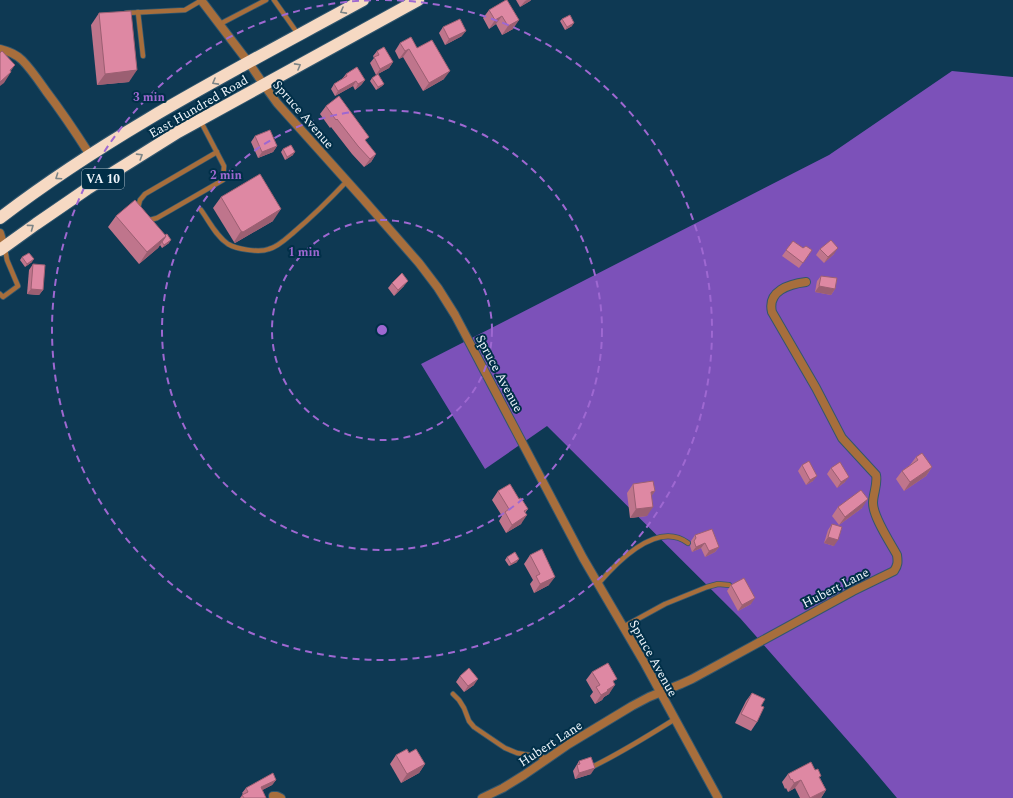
<svg xmlns="http://www.w3.org/2000/svg" width="1013" height="798" font-family="Spectral,serif">
	<style>
		.forest { fill: #7c51b9 }
		.lines { fill: none; stroke-linecap: round; stroke-linejoin: round }
		.lane-casing { stroke: #32576e; stroke-width: 6 }
		.street-casing { stroke: #32576e; stroke-width: 10 }
		.highway-casing { stroke: #32576e; stroke-width: 14 }
		.lane { stroke: #a76e3c; stroke-width: 4.5 }
		.street { stroke: #a76e3c; stroke-width: 8 }
		.highway { stroke: #f6d9c3; stroke-width: 12 }
		.wall { fill: #bf758c }
		.shaded-wall { fill: #9b5f72 }
		.building { fill: #de88a3; stroke: #9b5f72 }
		.oneway { stroke: #7c8486 }
		.ring { fill: none; stroke: #9e68d1; stroke-width: 2; stroke-dasharray: 7 5 }
		.labels { text-anchor: middle; stroke-width: 4; stroke-linejoin: round; paint-order: stroke }
		.shield { fill: #012f48; stroke: #a7bac5; stroke-width: 1 }
		.shield-label { font-size: 12px; font-weight: bold; fill: #eef5fb }
		.street-label { font-size: 13px; fill: #eef5fb; stroke: #012f48 }
		.centre { fill: #9e68d1; stroke: #012f48; stroke-width: 2 }
		.ring-label { font-size: 12px; text-anchor: middle; font-weight: bold; fill: #9e68d1; stroke: #012f48; stroke-width: 4; stroke-linejoin: round; paint-order: stroke }
	</style>
	<rect width="100%" height="100%" fill="#0e3953"/>
	<polygon class="forest" points="952,71 1013,77 1013,798 897,798 864,759 740,618 547,426 485,469 421,364 829,155"/>
	<g class="lines">
		<defs>
			<g id="lane">
				<polyline points="274,0 298,34"/>
				<polyline points="138,12 143,56"/>
				<polyline points="126,13 185,10 202,0"/>
				<polyline points="220,24 266,0"/>
				<polyline points="139,209 138,208 140,200 145,194 217,152"/>
				<path d="M 201,210 C 209,221 216,236 228,244 C 236,249 259,253 269,249 C 278,247 287,238 294,232 C 313,216 330,199 347,181"/>
				<polyline points="147,219 150,220 157,218 223,180 224,166 200,120"/>
				<polyline points="0,294 3,297 18,286 7,260 5,249"/>
				<path d="M 598,584 C 617,562 657,520 688,543"/>
				<polyline points="623,627 665,604 707,587 718,584 729,585"/>
				<polyline points="453,694 459,700 464,708 469,721 474,727 499,744 505,748 517,753 547,758"/>
				<path d="M 594,766 C 622,752 648,736 675,719"/>
			</g>
			<g id="street">
				<polyline points="201,0 249,63 264,85 277,103 363,199 419,263 438,288 455,315 583,558 645,664 718,798"/>
				<path d="M 0,49 C 8,51 16,54 22,60 C 31,69 39,81 46,91 C 62,112 76,133 90,155"/>
				<polyline points="0,233 4,247"/>
				<polyline points="273,796 277,796 281,798"/>
				<path d="M 482,798 L 503,788 L 524,775 L 569,744 L 632,706 L 649,697 L 681,684 L 692,679 L 853,591 L 894,571 C 898,565 898,562 897,555 C 890,542 873,517 873,503 C 873,494 878,484 876,475 L 842,438 L 816,388 L 772,312 C 767,291 789,284 806,282"/>
			</g>
			<g id="highway">
				<path d="M 0,218 C 112,132 239,68 363,0"/>
				<polyline points="0,250 36,224 87,189 178,132 418,0"/>
			</g>
		</defs>
		<use href="#lane" class="lane-casing"/>
		<use href="#street" class="street-casing"/>
		<use href="#highway" class="highway-casing"/>
		<use href="#lane" class="lane"/>
		<use href="#street" class="street"/>
		<use href="#highway" class="highway"/>
	</g>
	<g class="wall">
		<polygon points="506,0 513,29 502,35 496,24 489,29 483,18 489,10"/>
		<polygon points="516,0 531,0 530,1 520,7"/>
		<polygon points="99,13 129,82 97,85 91,25"/>
		<polygon points="562,19 572,26 565,30 560,21"/>
		<polygon points="443,27 462,36 445,45 439,33"/>
		<polygon points="400,43 417,48 444,79 423,91 403,57 399,59 395,51"/>
		<polygon points="377,51 393,62 389,68 376,75 370,63 374,58 373,56"/>
		<polygon points="346,74 365,80 361,85 355,90 353,86 335,96 331,89 334,84 342,79"/>
		<polygon points="372,78 384,84 382,86 376,90 370,81"/>
		<polygon points="326,106 366,142 376,154 371,162 364,167 352,154 331,127 330,128 320,114"/>
		<polygon points="255,136 277,146 273,152 258,158 251,142"/>
		<polygon points="283,149 293,155 285,160 281,152"/>
		<polygon points="221,197 273,221 235,243 234,242 213,208"/>
		<polygon points="116,216 169,243 162,248 160,245 158,248 139,264 108,227"/>
		<polygon points="793,241 803,248 812,250 799,268 782,256"/>
		<polygon points="820,249 834,254 824,263 816,255"/>
		<polygon points="22,257 32,262 25,267 20,260"/>
		<polygon points="33,264 43,290 39,295 27,294 29,270"/>
		<polygon points="821,276 835,289 831,295 815,292 817,281"/>
		<polygon points="392,283 404,286 394,296 388,288"/>
		<polygon points="916,457 932,467 926,476 904,491 896,479 902,471 910,465"/>
		<polygon points="802,465 813,481 806,485 798,471"/>
		<polygon points="831,468 845,482 837,488 827,474"/>
		<polygon points="633,484 655,491 651,496 647,516 630,518 627,493"/>
		<polygon points="498,491 519,499 528,509 525,513 521,524 506,533 499,521 502,516 492,500"/>
		<polygon points="838,507 862,508 839,525 832,516"/>
		<polygon points="832,524 834,546 824,543 828,530"/>
		<polygon points="695,535 719,547 715,552 705,557 701,548 692,552 690,546 691,544 691,541"/>
		<polygon points="530,555 549,585 534,593 530,584 533,580 524,564"/>
		<polygon points="507,557 517,562 509,566 505,560"/>
		<polygon points="731,585 751,604 738,611 727,591"/>
		<polygon points="592,672 614,683 609,694 604,697 602,700 595,704 590,696 593,692 586,680"/>
		<polygon points="460,676 474,685 464,692 456,682"/>
		<polygon points="752,693 761,706 757,722 751,731 735,723 746,701"/>
		<polygon points="409,753 425,764 419,773 401,783 390,764 396,755"/>
		<polygon points="579,761 591,774 575,779 573,771"/>
		<polygon points="788,774 820,778 826,790 821,798 800,798 795,788 788,792 786,788 785,789 782,782"/>
		<polygon points="276,780 272,785 262,790 266,798 240,798 243,794 242,793 246,788"/>
	</g>
	<g class="shaded-wall">
		<polygon points="527,0 531,0 530,1 520,7 525,1"/>
		<polygon points="502,16 496,24 489,29 495,20"/>
		<polygon points="519,20 513,29 502,35 508,26"/>
		<polygon points="574,23 572,26 565,30 567,27"/>
		<polygon points="466,31 462,36 445,45 449,39"/>
		<polygon points="409,49 403,57 399,59 405,51"/>
		<polygon points="393,62 389,68 376,75 380,69"/>
		<polygon points="15,65 8,75 11,72 4,83 0,86 0,82 10,70"/>
		<polygon points="137,70 129,82 97,85 105,74"/>
		<polygon points="450,71 444,79 423,91 429,83"/>
		<polygon points="365,80 361,85 355,90 358,84"/>
		<polygon points="356,81 353,86 335,96 338,91"/>
		<polygon points="384,84 382,86 376,90 378,87"/>
		<polygon points="277,146 273,152 258,158 262,152"/>
		<polygon points="295,152 293,155 285,160 287,157"/>
		<polygon points="376,154 371,162 364,167 370,159"/>
		<polygon points="281,209 273,221 235,243 234,242 241,231"/>
		<polygon points="166,236 158,248 139,264 147,252"/>
		<polygon points="171,240 169,243 162,248 164,245"/>
		<polygon points="838,248 834,254 824,263 828,257"/>
		<polygon points="34,259 32,262 25,267 27,264"/>
		<polygon points="408,281 404,286 394,296 398,290"/>
		<polygon points="819,286 835,289 831,295 815,292"/>
		<polygon points="31,289 43,290 39,295 27,294"/>
		<polygon points="932,467 926,476 904,491 910,482"/>
		<polygon points="817,476 813,481 806,485 810,480"/>
		<polygon points="849,477 845,482 837,488 841,482"/>
		<polygon points="655,491 649,500 651,492"/>
		<polygon points="868,499 862,508 839,525 845,517"/>
		<polygon points="653,507 647,516 630,518 636,509"/>
		<polygon points="527,515 521,524 506,533 512,525"/>
		<polygon points="828,537 838,540 834,546 824,543"/>
		<polygon points="705,543 701,548 692,552 696,547"/>
		<polygon points="719,547 715,552 705,557 709,551"/>
		<polygon points="519,559 517,562 509,566 511,564"/>
		<polygon points="555,577 549,585 534,593 540,584"/>
		<polygon points="755,598 751,604 738,611 742,605"/>
		<polygon points="478,679 474,685 464,692 468,686"/>
		<polygon points="615,685 609,694 604,697 602,700 595,704 601,695 607,690"/>
		<polygon points="425,764 419,773 401,783 407,774"/>
		<polygon points="595,768 591,774 575,779 579,773"/>
		<polygon points="276,780 272,785 257,793 261,787"/>
		<polygon points="801,780 795,788 788,792 794,783"/>
		<polygon points="826,790 821,798 811,798"/>
	</g>
	<g class="building">
		<polygon points="506,0 507,0 519,20 508,26 502,16 495,20 489,10"/>
		<polygon points="131,11 137,70 105,74 99,13"/>
		<polygon points="570,15 574,23 567,27 562,19"/>
		<polygon points="460,19 466,31 449,39 443,27"/>
		<polygon points="411,37 417,48 432,40 450,71 429,83 409,49 405,51 400,43"/>
		<polygon points="384,47 393,62 380,69 374,57 379,55 377,51"/>
		<polygon points="2,51 15,65 10,70 11,72 0,82 0,53"/>
		<polygon points="357,67 365,80 358,84 356,81 338,91 334,84 347,76 346,74"/>
		<polygon points="378,74 384,84 378,87 372,78"/>
		<polygon points="339,96 369,137 365,140 376,154 370,159 358,146 337,119 336,120 326,106"/>
		<polygon points="270,130 277,146 262,152 255,136"/>
		<polygon points="291,145 295,152 287,157 283,149"/>
		<polygon points="260,174 281,209 243,232 241,231 221,197"/>
		<polygon points="135,200 166,236 147,252 116,216"/>
		<polygon points="167,234 171,240 164,245 162,242 166,236 165,235"/>
		<polygon points="831,240 838,248 828,257 820,249"/>
		<polygon points="793,241 803,248 806,246 812,250 803,263 786,250"/>
		<polygon points="29,253 34,259 27,264 22,257"/>
		<polygon points="33,264 45,265 43,290 31,289"/>
		<polygon points="402,273 408,281 398,290 392,283"/>
		<polygon points="821,276 837,278 835,289 819,286"/>
		<polygon points="922,453 932,467 910,482 902,471 918,460 916,457"/>
		<polygon points="809,461 817,476 810,480 802,465"/>
		<polygon points="840,462 849,477 841,482 831,468"/>
		<polygon points="653,481 655,491 651,492 653,507 636,509 633,484"/>
		<polygon points="510,484 519,499 521,498 528,509 524,511 527,515 512,525 505,512 509,509 498,491"/>
		<polygon points="861,490 868,499 845,517 838,507"/>
		<polygon points="832,524 842,527 838,540 828,537"/>
		<polygon points="712,529 719,547 709,551 705,543 696,547 694,541 696,538 695,535"/>
		<polygon points="542,549 555,577 540,584 536,576 540,574 530,555"/>
		<polygon points="515,552 519,559 511,564 507,557"/>
		<polygon points="744,578 755,598 742,605 731,585"/>
		<polygon points="608,663 617,679 613,681 615,685 607,690 608,691 601,695 596,687 600,685 592,672"/>
		<polygon points="469,668 478,679 468,686 460,676"/>
		<polygon points="752,693 765,699 761,706 764,707 757,722 741,714"/>
		<polygon points="407,749 409,753 416,749 425,764 407,774 396,755"/>
		<polygon points="591,757 595,768 579,773 577,765 580,764 579,761"/>
		<polygon points="811,762 815,770 818,769 821,776 819,777 826,790 810,798 801,780 794,783 792,779 791,780 788,774"/>
		<polygon points="273,773 276,780 261,787 266,798 244,798 242,795 248,792 246,788"/>
	</g>
	<defs><path id="oneway-chevron" d="M-2-3.5L2.5 0L-2 3.5" fill="none" stroke-width="1.6" stroke-linecap="round" stroke-linejoin="round"/></defs>
	<g class="oneway">
		<use href="#oneway-chevron" transform="translate(343 11) rotate(151)"/>
		<use href="#oneway-chevron" transform="translate(298 66) rotate(-29)"/>
		<use href="#oneway-chevron" transform="translate(215 82) rotate(151)"/>
		<use href="#oneway-chevron" transform="translate(140 156) rotate(-32)"/>
		<use href="#oneway-chevron" transform="translate(58 177) rotate(146)"/>
		<use href="#oneway-chevron" transform="translate(31 227) rotate(-36)"/>
	</g>
	<g class="ring">
		<circle cx="382" cy="330" r="110"/>
		<circle cx="382" cy="330" r="220"/>
		<path d="M385 0A330 330 0 1 1 379 0"/>
	</g>
	<g class="labels">
		<rect class="shield" x="82" y="169" width="42" height="20" rx="3"/>
		<g class="shield-label">
			<text x="103" y="183">VA 10</text>
		</g>
		<g class="street-label">
			<text transform="translate(198 106) rotate(-30)" y="5">East Hundred Road</text>
			<text transform="translate(304 114) rotate(49)" y="5">Spruce Avenue</text>
			<text transform="translate(500 373) rotate(62)" y="5">Spruce Avenue</text>
			<text transform="translate(835 587) rotate(-27)" y="5">Hubert Lane</text>
			<text transform="translate(654 658) rotate(61)" y="5">Spruce Avenue</text>
			<text transform="translate(550 743) rotate(-33)" y="5">Hubert Lane</text>
		</g>
	</g>
	<circle cx="382" cy="330" r="6" class="centre"/>
	<g class="ring-label">
		<text x="149" y="101">3 min</text>
		<text x="226" y="179">2 min</text>
		<text x="304" y="256">1 min</text>
	</g>
</svg>
